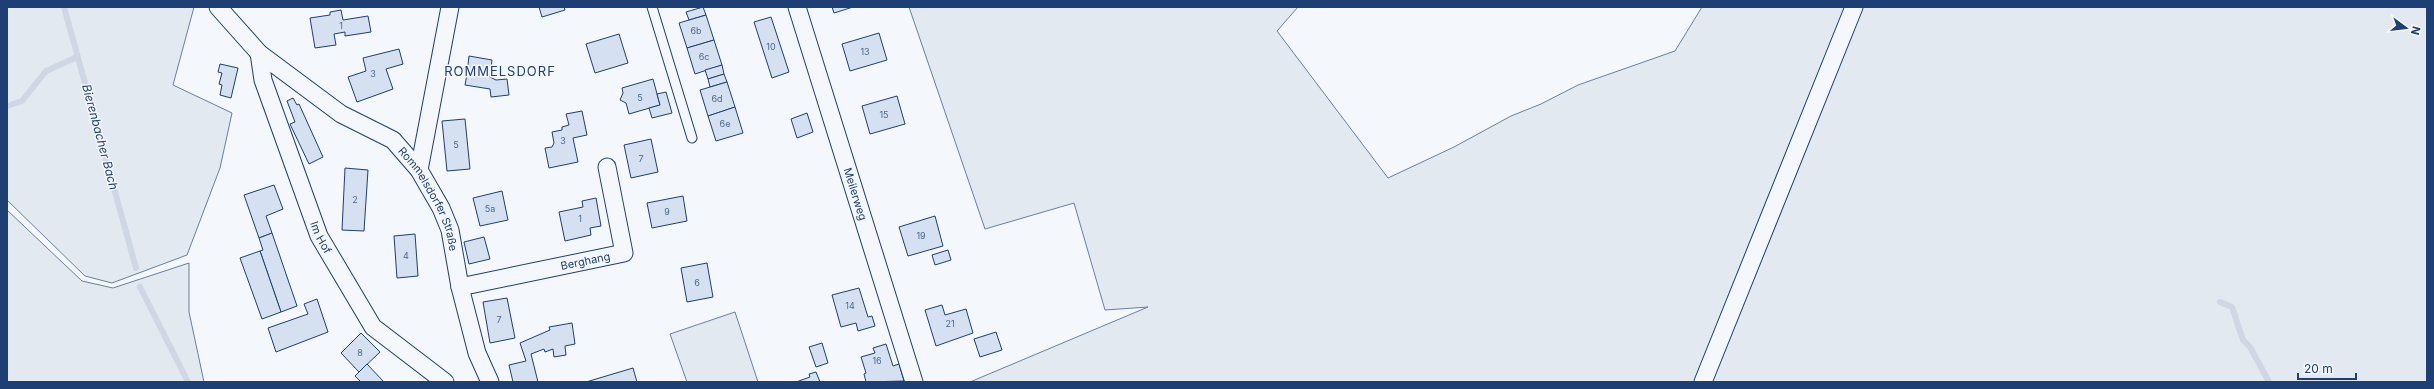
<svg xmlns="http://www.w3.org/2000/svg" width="2434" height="389" font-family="Inter,sans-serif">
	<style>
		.green { fill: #e3e9f0; stroke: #687fa3 }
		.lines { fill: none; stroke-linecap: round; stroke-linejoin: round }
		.stream { stroke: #cfd7e4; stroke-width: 6 }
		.building { fill: #d5e0f0; stroke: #1d3f73 }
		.lane-casing { stroke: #1d3f73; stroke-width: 11 }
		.street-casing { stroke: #1d3f73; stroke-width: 19 }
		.lane { stroke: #f4f7fb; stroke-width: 9 }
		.street { stroke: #f4f7fb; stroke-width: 17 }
		.labels { text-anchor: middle; stroke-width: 3; stroke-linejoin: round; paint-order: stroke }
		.number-label { font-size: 9px; fill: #4b6792 }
		.street-label { font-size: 11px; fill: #1d3f73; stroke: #f4f7fb }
		.water-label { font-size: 12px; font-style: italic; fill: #1d3f73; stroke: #f4f7fb }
		.quarter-label { font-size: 13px; letter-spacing: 1px; fill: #1d3f73; stroke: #f4f7fb }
	</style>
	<rect width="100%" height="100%" fill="#f4f7fb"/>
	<g class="green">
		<polygon points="7,7 194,7 173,85 232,113 220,168 187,255 112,283 85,276 7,200"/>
		<polygon points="909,7 1298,7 1277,31 1388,178 1454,147 1511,116 1541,104 1578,85 1675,51 1702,7 2427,7 2427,382 970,382 1148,307 1105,310 1074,203 985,229"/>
		<polygon points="7,210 82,281 113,288 189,263 189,312 204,382 7,382"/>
		<polygon points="735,312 758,382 687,382 670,334"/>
	</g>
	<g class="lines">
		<g class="stream">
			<polyline points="64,7 136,268"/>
			<polyline points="7,106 22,101 46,71 77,57"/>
			<polyline points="140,287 188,382"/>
			<polyline points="2220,302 2232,307 2243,340 2250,347 2269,382"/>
		</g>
	</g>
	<g class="building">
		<polygon points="539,7 564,7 565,10 542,17"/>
		<polygon points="703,7 706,15 689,20 686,12"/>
		<polygon points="832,7 853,7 834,13"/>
		<polygon points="341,10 343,20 368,16 371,32 345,36 345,32 334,34 336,45 315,48 310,18 330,15 330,12"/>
		<polygon points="706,15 714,40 687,48 679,23"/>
		<polygon points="771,17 789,72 772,78 754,22"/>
		<polygon points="879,33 887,60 850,71 842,44"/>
		<polygon points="619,34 628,63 595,73 586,44"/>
		<polygon points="714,40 722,65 695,74 687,48"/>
		<polygon points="399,49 403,64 386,69 393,89 357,102 348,77 366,71 363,58"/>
		<polygon points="469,56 492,60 490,77 496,80 507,79 509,95 491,97 490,89 465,85 467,74 463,69 468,65"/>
		<polygon points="220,64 238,68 231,98 220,95 222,85 219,84 222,73 218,72"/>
		<polygon points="722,65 724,74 708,79 705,70"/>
		<polygon points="724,74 727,82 710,87 708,79"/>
		<polygon points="653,79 660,105 629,114 626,103 620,100 623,93 622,88"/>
		<polygon points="727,82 735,107 708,116 700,90"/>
		<polygon points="666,92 672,113 652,118 649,108 660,105 657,94"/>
		<polygon points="897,96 905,124 870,134 862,106"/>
		<polygon points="293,98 297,105 299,104 323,157 309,164 290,124 295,122 287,101"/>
		<polygon points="735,107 743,133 716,141 708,116"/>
		<polygon points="582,111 587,135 573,138 578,162 549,168 545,148 552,147 554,143 552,132 562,130 562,127 569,125 566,114"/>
		<polygon points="807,113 813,132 797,138 791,119"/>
		<polygon points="465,119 470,169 447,171 442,121"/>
		<polygon points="651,139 658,172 631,178 624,145"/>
		<polygon points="345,168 368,170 364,231 342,230"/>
		<polygon points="274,185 283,209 266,216 272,233 259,238 244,195"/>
		<polygon points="502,191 508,220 480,226 473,198"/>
		<polygon points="683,196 687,221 652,228 647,203"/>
		<polygon points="596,198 601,226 590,228 591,235 565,241 559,212 583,207 582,201"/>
		<polygon points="935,216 943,246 908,256 899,227"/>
		<polygon points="272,233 297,306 281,312 260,251 263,250 259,238"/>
		<polygon points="415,234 418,276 397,278 394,236"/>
		<polygon points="484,237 490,259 469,264 464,242"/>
		<polygon points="948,250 951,260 935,265 932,255"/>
		<polygon points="260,251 281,312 262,319 240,258"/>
		<polygon points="707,263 713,297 687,302 681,268"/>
		<polygon points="859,288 868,317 872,316 875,326 858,331 856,323 841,327 832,295"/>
		<polygon points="507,298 515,338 490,343 483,302"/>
		<polygon points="317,299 328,332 276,352 268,328 308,314 304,304"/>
		<polygon points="942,305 945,315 966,309 973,333 936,346 925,310"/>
		<polygon points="572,323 575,344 565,346 566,355 554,357 553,349 545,352 544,349 531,354 538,382 513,382 509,365 526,361 520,343 550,330 549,327"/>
		<polygon points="996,332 1002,350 980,357 974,339"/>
		<polygon points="361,333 380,352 359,372 341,353"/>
		<polygon points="822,343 828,363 816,367 809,347"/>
		<polygon points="886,344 893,366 899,364 904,381 866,382 864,374 866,373 861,357 875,353 873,348"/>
		<polygon points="367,364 383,381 382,382 361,382 355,376"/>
		<polygon points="633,368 637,382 586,382"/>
		<polygon points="816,372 820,382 796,382 810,377 809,374"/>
	</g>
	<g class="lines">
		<defs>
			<polyline id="lane" points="652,7 692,138"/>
			<g id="street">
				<path id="s1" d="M 218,7 L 259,53 L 341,114 L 393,140 L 419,170 L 441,208 L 450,230 L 460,287 L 477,353 L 490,382"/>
				<path id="s2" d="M 797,7 L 914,382"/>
				<path id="s3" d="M 259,53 L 263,80 L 319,236 L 373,327 L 445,382"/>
				<polyline points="419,170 450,7"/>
				<path id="s4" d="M 460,287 L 624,253 L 607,167"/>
				<polyline points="1703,382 1854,7"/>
			</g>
		</defs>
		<use href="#lane" class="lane-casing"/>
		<use href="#street" class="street-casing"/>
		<use href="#lane" class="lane"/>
		<use href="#street" class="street"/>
	</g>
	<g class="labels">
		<g class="number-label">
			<text x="341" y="29">1</text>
			<text x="696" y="34">6b</text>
			<text x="771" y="50">10</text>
			<text x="865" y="55">13</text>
			<text x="704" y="60">6c</text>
			<text x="373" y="77">3</text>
			<text x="640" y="101">5</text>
			<text x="717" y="102">6d</text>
			<text x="884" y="118">15</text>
			<text x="725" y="127">6e</text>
			<text x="563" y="144">3</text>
			<text x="456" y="148">5</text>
			<text x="641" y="162">7</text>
			<text x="355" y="203">2</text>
			<text x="490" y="212">5a</text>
			<text x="667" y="215">9</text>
			<text x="580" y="222">1</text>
			<text x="921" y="239">19</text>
			<text x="406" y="259">4</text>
			<text x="697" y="286">6</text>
			<text x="850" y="309">14</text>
			<text x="499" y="323">7</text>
			<text x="950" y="327">21</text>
			<text x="360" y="356">8</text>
			<text x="877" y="364">16</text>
		</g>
		<g class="street-label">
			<text dy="4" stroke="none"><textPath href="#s2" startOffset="196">Meilerweg</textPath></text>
			<text dy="4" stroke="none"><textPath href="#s1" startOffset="292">Rommelsdorfer Straße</textPath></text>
			<text dy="4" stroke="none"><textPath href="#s3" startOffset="195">Im Hof</textPath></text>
			<text dy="4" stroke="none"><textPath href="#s4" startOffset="128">Berghang</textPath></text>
		</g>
		<g class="water-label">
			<text transform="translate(100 137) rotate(75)" y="4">Bierenbacher Bach</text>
		</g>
		<g class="quarter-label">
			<text x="500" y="76">ROMMELSDORF</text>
		</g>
	</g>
	<rect width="2434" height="389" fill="none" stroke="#1d3f73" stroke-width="16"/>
	<g transform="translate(2406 28) rotate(105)" stroke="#f4f7fb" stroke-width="3" paint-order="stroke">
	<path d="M0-3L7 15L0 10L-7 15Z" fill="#1d3f73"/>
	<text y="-6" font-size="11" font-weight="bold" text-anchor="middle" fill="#1d3f73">N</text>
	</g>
	<path d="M2298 373v6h58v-6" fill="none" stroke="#1d3f73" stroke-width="2"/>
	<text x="2304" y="373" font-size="12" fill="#1d3f73" stroke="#f4f7fb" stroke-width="3" paint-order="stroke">20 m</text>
</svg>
